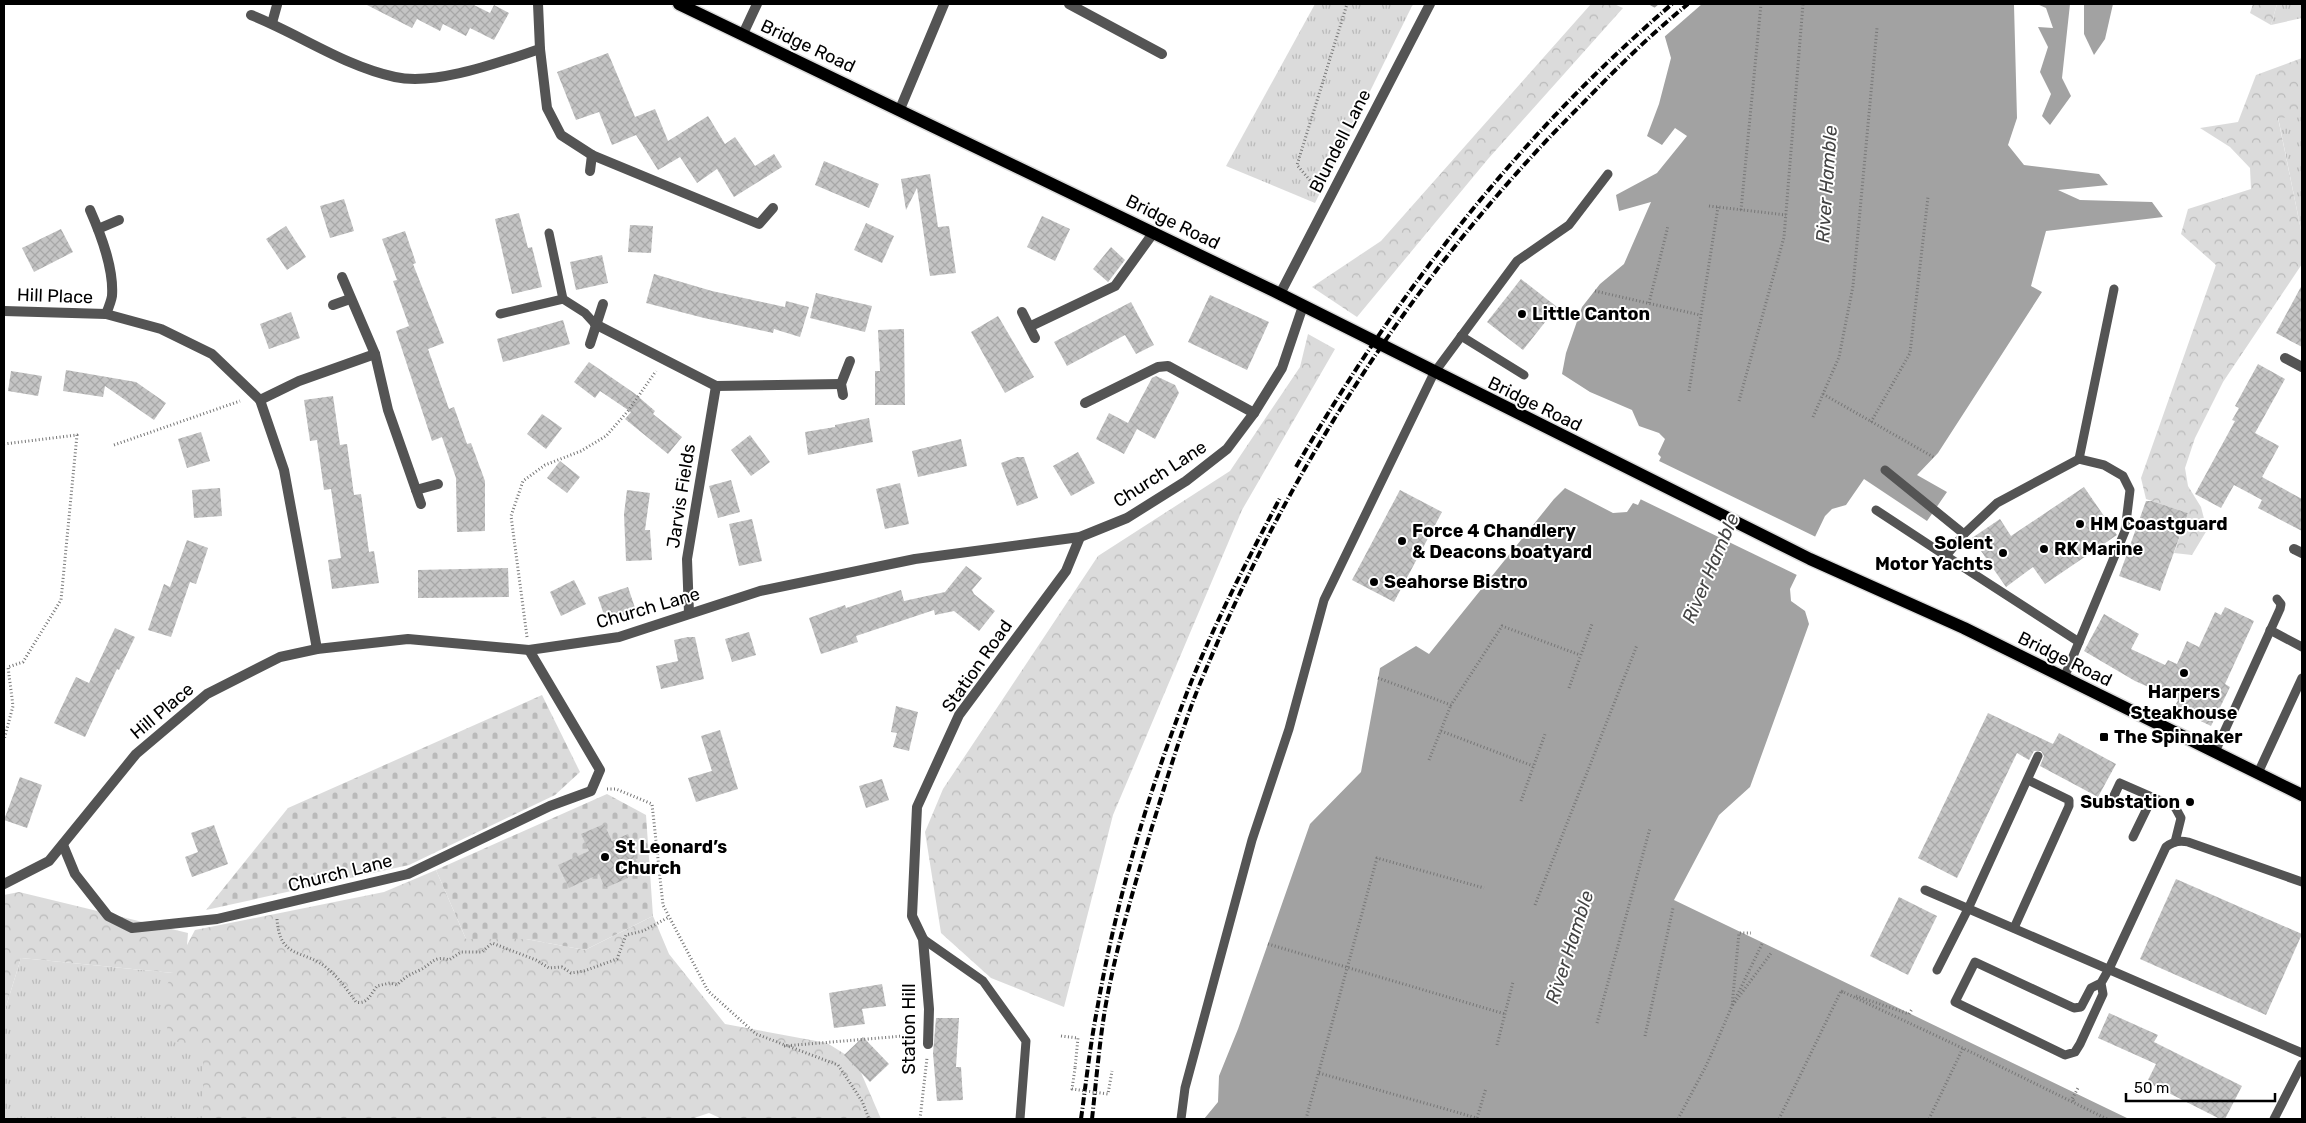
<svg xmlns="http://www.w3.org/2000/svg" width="2306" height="1123" font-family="Rubik,sans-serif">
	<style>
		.grass { fill: url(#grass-tufts) }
		.forest { fill: url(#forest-crowns) }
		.cemetery { fill: url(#cemetery-stones) }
		.water { fill: #a2a2a2 }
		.pier { fill: #fff }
		.building { fill: url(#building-cross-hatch) }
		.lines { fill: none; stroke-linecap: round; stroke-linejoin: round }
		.primary-casing { stroke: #dbdbdb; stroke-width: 15 }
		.path { stroke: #767676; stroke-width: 3; stroke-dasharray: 1 2.5; stroke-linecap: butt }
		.service { stroke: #545454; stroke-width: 9 }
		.minor { stroke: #545454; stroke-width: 10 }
		.primary { stroke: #000; stroke-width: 12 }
		.rail { stroke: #000; stroke-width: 4; stroke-dasharray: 8 2.5 1 2.5; stroke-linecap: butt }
		.path-bridge { stroke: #767676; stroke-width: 3; stroke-dasharray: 1 2.5; stroke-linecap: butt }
		.poi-dot { fill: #000; stroke: #fff; stroke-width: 2 }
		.labels { text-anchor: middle; stroke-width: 4; stroke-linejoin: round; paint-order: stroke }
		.street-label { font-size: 18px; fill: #000; stroke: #fff }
		.poi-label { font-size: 18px; font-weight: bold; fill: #000; stroke: #fff; text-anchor: start }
		.water-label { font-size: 19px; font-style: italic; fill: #434343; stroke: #fff }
	</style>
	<defs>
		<pattern id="grass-tufts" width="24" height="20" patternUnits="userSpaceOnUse" patternTransform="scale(1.25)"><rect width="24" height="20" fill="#dbdbdb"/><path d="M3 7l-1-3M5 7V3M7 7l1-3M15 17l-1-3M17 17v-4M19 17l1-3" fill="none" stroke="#bababa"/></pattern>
		<pattern id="forest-crowns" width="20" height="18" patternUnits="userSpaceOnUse" patternTransform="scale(1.25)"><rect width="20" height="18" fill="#dbdbdb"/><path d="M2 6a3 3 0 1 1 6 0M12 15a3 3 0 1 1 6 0" fill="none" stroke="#bababa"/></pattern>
		<pattern id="cemetery-stones" width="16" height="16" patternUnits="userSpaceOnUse" patternTransform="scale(1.25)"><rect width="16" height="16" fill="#dbdbdb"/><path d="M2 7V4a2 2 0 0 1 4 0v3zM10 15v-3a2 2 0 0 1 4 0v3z" fill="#bababa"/></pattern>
		<pattern id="building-cross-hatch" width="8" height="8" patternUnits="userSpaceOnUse" patternTransform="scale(1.25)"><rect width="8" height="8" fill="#c4c4c4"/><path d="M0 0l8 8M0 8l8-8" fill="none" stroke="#a7a7a7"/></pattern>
	</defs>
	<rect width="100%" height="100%" fill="#fff"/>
	<g class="grass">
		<polygon points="1315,4 1413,4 1315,203 1226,166"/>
		<polygon points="2277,4 2302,4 2302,18 2271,25"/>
		<polygon points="2278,117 2302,117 2302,235"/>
		<polygon points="21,958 173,973 203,1050 203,1119 4,1119 4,1013"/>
	</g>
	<g class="forest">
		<polygon points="1591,4 1614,4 1623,8 1488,159 1357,317 1312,287 1381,241"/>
		<polygon points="2253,4 2277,4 2271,25 2250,13"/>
		<polygon points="2302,58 2302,117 2278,118 2302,235 2302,264 2223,382 2195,438 2185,468 2188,486 2201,507 2207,530 2192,555 2174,553 2188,513 2146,499 2141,478 2216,265 2181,234 2188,209 2251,189 2250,168 2230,147 2200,128 2238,122 2256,75"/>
		<polygon points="1308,334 1335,349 1242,510 1113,815 1064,1007 991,978 941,933 925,832 943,789 1098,556 1230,471 1300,367"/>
		<polygon points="436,870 466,939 526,939 585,950 653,916 669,954 725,1024 827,1043 856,1061 881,1119 722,1119 709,1113 691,1119 203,1119 203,1050 169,1039 162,995 173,973 21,958 4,1013 4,895 19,892 188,933 187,945 195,930 384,892"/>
	</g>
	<g class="cemetery">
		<polygon points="542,695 580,772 555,795 409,865 206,910 288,808"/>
		<polygon points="607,794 646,815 653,916 585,950 526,939 466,939 436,870"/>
	</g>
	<g class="water">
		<polygon points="1648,4 2017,4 2014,5 2017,118 2008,145 2024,165 2099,174 2108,185 2058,190 2080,200 2152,202 2163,217 2046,231 2031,286 2042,292 1938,453 1917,475 1947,492 1927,521 1864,479 1846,505 1832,509 1825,516 1790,589 1791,601 1805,611 1809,624 1750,787 1719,815 1674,900 2129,1119 1204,1119 1218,1102 1219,1076 1238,1029 1310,824 1361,772 1380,668 1416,646 1429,654 1554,499 1565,488 1613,513 1627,512 1633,503 1638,505 1661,457 1658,454 1665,439 1659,433 1639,426 1632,410 1590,392 1562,374 1566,353 1582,307 1600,284 1624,264 1651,202 1619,211 1616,195 1657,173 1687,136 1675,128 1662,145 1647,136 1659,104 1671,58 1657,9"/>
		<polygon points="2037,4 2070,4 2062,78 2071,96 2050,125 2042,116 2051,94 2040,72 2048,47 2038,27 2053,28 2046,8"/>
		<polygon points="2084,4 2113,4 2105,39 2094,55 2084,34"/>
	</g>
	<g class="pier">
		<polygon points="1659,4 1702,4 1663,38 1653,9"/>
		<polygon points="1657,460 1818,538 1799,576 1638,498"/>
	</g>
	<g class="building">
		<polygon points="365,4 472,4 490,13 494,5 509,13 494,40 470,28 466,36 443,24 440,31 417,19 412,28"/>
		<polygon points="608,53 635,117 655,109 668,141 708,116 725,144 735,137 755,166 774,154 782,167 734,197 717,169 697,183 680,157 658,170 636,135 612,145 599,112 576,120 557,72"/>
		<polygon points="824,161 879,184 869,208 815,185"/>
		<polygon points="930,174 938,227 949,226 956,273 930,276 917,188 906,210 901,179"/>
		<polygon points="344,199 354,231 330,238 320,206"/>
		<polygon points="519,213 528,248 532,247 542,287 512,294 495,219"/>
		<polygon points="1042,216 1070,229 1055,261 1027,247"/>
		<polygon points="866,223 894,236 882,263 854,250"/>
		<polygon points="630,225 653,226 651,253 628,252"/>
		<polygon points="286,226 306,257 287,270 266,239"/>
		<polygon points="61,229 73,252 34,272 22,248"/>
		<polygon points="405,231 416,263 413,264 444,343 428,349 449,409 454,407 467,444 471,443 485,481 485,531 457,532 456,478 442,437 432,441 396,331 409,326 393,281 397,280 382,239"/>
		<polygon points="1111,247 1125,260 1108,282 1093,269"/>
		<polygon points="602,255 608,283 576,290 570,262"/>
		<polygon points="654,274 712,291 785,307 786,301 809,307 800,337 774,329 773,333 704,318 646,303"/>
		<polygon points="1521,279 1557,307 1523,350 1487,322"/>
		<polygon points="2302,285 2302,347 2276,333"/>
		<polygon points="816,293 872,306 865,332 810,318"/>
		<polygon points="1210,295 1269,322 1247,370 1188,342"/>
		<polygon points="1131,302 1154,345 1136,354 1125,335 1067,366 1054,342"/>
		<polygon points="291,312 300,338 269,349 260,324"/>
		<polygon points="998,316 1034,377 1005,393 971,332"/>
		<polygon points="563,320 570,344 503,362 497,339"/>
		<polygon points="904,329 905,405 875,405 875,371 880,371 878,330"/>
		<polygon points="589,362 634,393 655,411 653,414 682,437 668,454 625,419 631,412 600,391 595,398 574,382"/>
		<polygon points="2258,364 2285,379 2255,433 2279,446 2262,477 2302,499 2302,531 2258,508 2262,500 2234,485 2221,508 2195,494 2235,421 2232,420 2239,408 2235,406"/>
		<polygon points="66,370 136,382 166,403 154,420 105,386 103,397 63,391"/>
		<polygon points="11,371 42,376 38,396 8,391"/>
		<polygon points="1156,376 1175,385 1179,393 1155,439 1137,429 1124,454 1096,439 1109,413 1128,423 1152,378"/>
		<polygon points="333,396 340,445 347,444 354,495 361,494 369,552 374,551 379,583 332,589 328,560 341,558 331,489 324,490 317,440 310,441 304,400"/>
		<polygon points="542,414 562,428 546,449 527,434"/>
		<polygon points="869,418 873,442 808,455 805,432 835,427 835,425"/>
		<polygon points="201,432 210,461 187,468 178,439"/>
		<polygon points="750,435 770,462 751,476 731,450"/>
		<polygon points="961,439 967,466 918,477 912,451"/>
		<polygon points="1078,452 1095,483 1071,496 1053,466"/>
		<polygon points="1017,457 1024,457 1038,498 1017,506 1001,463"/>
		<polygon points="560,461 580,477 567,493 547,478"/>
		<polygon points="731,480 740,512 718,518 709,486"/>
		<polygon points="900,483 909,524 885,529 876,489"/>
		<polygon points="2084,487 2117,535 2045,584 2033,567 2006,587 1972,538 2000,519 2011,536"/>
		<polygon points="220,488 222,516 194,518 192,490"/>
		<polygon points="627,490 650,493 645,530 650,530 652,560 626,561 624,514"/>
		<polygon points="1400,490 1442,512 1394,602 1352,580"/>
		<polygon points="2146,501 2152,501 2188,513 2160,591 2119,576"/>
		<polygon points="752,519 762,561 739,566 729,524"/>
		<polygon points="187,540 208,548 196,584 190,582 171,637 148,630 164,584 170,587"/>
		<polygon points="966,566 982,578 972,590 974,594 995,611 979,631 954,611 935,615 934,610 856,636 858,642 821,654 809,618 845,605 846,608 901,590 904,601 945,592"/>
		<polygon points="508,568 509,597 418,598 418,570"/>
		<polygon points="574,580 586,604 561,616 550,592"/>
		<polygon points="628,587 636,611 606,621 598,597"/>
		<polygon points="2225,607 2254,621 2225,684 2230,687 2211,726 2174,708 2178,700 2135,681 2084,651 2104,614 2139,634 2131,649 2165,665 2168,660 2177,664 2187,641 2199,647 2215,612 2221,615"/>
		<polygon points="115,628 135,637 119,670 117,669 85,737 54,723 76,677 89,683"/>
		<polygon points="749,632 756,655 732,662 725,639"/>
		<polygon points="688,637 695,637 704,679 661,689 656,666 678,661 674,640"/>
		<polygon points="896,706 918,712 909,751 893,747 897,733 891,732"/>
		<polygon points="1988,713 2053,744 2059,733 2116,764 2098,797 2040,766 2044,756 2041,751 2034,751 2029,760 2017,753 1957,878 1918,858"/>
		<polygon points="720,730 738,789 696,802 688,778 712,771 701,736"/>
		<polygon points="20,777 42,785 27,828 4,820"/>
		<polygon points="882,779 889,800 866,808 859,786"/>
		<polygon points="604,824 612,841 628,834 636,851 633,853 637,862 624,868 628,878 605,888 599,874 569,888 558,865 589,851 581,834"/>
		<polygon points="214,825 228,864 192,877 185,857 198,852 191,833"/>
		<polygon points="2176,879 2302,934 2266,1015 2140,959"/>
		<polygon points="1899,897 1937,916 1908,975 1870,956"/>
		<polygon points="882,984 886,1006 862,1009 865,1024 834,1028 829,993"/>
		<polygon points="2109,1013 2158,1035 2154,1042 2242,1086 2225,1119 2220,1119 2147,1082 2156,1064 2098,1038"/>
		<polygon points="936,1018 959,1018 956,1067 961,1067 963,1100 937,1101 933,1053"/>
		<polygon points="863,1037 889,1064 870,1082 844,1055"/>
	</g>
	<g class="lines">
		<defs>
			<polyline id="primary" points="679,4 1280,294 1810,559 1964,628 2302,795"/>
		</defs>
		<use href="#primary" class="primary-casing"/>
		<g class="path">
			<polyline points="1319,191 1297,165 1347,4"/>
			<polyline points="1709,206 1786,215"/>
			<polyline points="1741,210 1761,4"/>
			<polyline points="1595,291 1700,315"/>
			<polyline points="1649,303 1668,226"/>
			<polyline points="1689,391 1718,207"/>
			<polyline points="1823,394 1935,458"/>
			<polyline points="1739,401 1784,237 1803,4"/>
			<polyline points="1813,417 1839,357 1853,286 1877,28"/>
			<polyline points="1871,422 1910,353 1928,197"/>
			<polyline points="4,444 77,435 61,600 23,662 8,667 13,706 4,740"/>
			<polyline points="114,445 240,401"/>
			<polyline points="527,637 511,516 523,481 545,465 581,451 606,436 628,411 656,371"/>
			<polyline points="1378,678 1451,705 1502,626 1580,655"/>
			<polyline points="1569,688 1592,624"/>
			<polyline points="1441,731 1533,766"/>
			<polyline points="1429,760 1451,705"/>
			<polyline points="607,789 616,789 652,804 663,905 708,991 756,1034 838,1065 862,1101 869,1119"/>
			<polyline points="1521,801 1545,734"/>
			<polyline points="1535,905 1637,645"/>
			<path d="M 277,919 C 280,961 304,948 328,969 C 339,978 348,991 356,1002 C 367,1005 371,994 377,986 L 390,983 L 397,985 C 406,976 409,975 420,970 C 432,964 434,955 449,960 L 461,952 L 482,952 L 492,943 L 536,960 L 549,968 L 562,967 L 571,973 L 584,971 L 617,959 L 626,935 L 643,931 L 669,917"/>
			<polyline points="1268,944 1505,1014"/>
			<polyline points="1762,944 1732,1006 1772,952"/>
			<polyline points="1841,991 1975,1054 2107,1119"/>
			<polyline points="1856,996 1909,1014 1912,1009"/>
			<polyline points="1597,1023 1650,828"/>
			<polyline points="1061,1036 1078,1038 1075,1068"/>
			<polyline points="1645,1036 1673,908"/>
			<polyline points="1497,1045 1513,982"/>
			<polyline points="784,1046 915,1035"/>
			<polyline points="1319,1073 1477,1118 1486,1088"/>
			<polyline points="2074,1101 2072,1099 2078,1088"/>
			<polyline points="920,1119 927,1058"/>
			<polyline points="1306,1119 1377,858 1484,888"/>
			<polyline points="1678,1119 1707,1064 1732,1006 1739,933 1751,933"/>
			<polyline points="1779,1119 1841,991 1843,992"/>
			<polyline points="1929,1119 1963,1048"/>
		</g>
		<g class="service">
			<polyline points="549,233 563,299"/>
			<polyline points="500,314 563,299 585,313 595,324"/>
			<polyline points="1461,336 1524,375"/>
			<polyline points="2079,459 2114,289"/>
			<polyline points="1885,470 1964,534"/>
			<polyline points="1876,510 1946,556 1964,534 1997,503 2079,459 2104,465 2123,476 2130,490 2125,531 2064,678"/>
			<polyline points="1946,556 2079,642"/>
			<polyline points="2270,630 2302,647"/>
			<polyline points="2215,752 2280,609 2281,604 2277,599"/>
			<polyline points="2258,773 2302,678"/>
			<polyline points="2111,802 2120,783 2175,807 2181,818 2175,842"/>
			<polyline points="2133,837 2152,798"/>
			<polyline points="1925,890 2302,1053"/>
			<polyline points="2014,928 2069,806 2069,800 2028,780"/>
			<polyline points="923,939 983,981 1026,1041 1020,1119"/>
			<polyline points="1937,970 1968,909 2038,756"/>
			<path d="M 2101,983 L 2103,994 L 2080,1044 L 2075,1052 L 2065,1055 L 1955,1002 L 1975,962 L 2074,1008 L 2081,1007 L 2091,988 L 2101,983 L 2109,969 L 2166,847 C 2172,842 2180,840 2188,842 L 2302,882"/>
			<polyline points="1181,1119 1185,1088 1252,840 1289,729 1324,600 1434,373 1517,261 1569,225 1608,174"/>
			<polyline points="2274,1119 2302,1064"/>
		</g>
		<g class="minor">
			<polyline points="538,4 540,49 547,108 561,135 592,155 759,224 773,208"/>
			<polyline points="1069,4 1162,54"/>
			<path d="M 251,15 C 299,34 344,66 395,77 C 436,86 500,62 540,49"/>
			<polyline points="272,23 277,5"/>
			<polyline points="743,34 757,4"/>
			<polyline points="900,109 944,4"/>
			<polyline points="590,171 592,155"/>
			<path d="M 90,210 C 101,235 114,268 112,296 C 111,302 108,309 106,314"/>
			<polyline points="98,229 119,220"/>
			<polyline points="342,277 375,354 388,410 421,504"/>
			<polyline points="1280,294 1430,4"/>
			<polyline points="333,305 350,299"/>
			<polyline points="4,311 106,314 161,329 212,354 260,400 284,470 317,649"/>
			<polyline points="1022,312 1035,338"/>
			<polyline points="595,324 716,386 841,384"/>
			<polyline points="1031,326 1115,286 1154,232"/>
			<polyline points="590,344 603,304"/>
			<polyline points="2285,358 2302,367"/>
			<polyline points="843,395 841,384 850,361"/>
			<polyline points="260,400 299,381 375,354"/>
			<polyline points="1085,403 1158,367 1168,366 1254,413"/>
			<polyline points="416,490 438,484"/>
			<polyline points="2294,549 2302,553"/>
			<polyline points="689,613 687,559 716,386"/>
			<polyline points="63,845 75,874 108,916 132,928 217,919 408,874 550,806 591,791 600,770 529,650"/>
			<polyline points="4,884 49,861 136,754 207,694 280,657 317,649 408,639 529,650 619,637 760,591 915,559 1080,537 1127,518 1186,481 1227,449 1254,413 1282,368 1303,306"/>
			<polyline points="928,1044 929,1009 923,939 912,916 917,807 959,715 1066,571 1080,537"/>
		</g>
		<use href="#primary" class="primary"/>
		<g class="rail">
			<path d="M 1296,467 C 1396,294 1520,134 1672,4"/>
			<path d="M 1081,1119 C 1086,1083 1090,1046 1097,1010 C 1116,901 1148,793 1188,690 C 1214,624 1247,561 1280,498"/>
			<path d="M 1092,1119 C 1096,1083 1099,1046 1105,1009 C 1116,947 1134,887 1152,827 C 1166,782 1180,735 1197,691 C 1285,473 1417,268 1584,102 C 1617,68 1651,34 1688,4"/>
		</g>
		<polyline class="path-bridge" points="1075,1068 1072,1089 1108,1094 1112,1071"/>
	</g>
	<g class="poi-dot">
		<circle cx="1522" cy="314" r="5"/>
		<circle cx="2080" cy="524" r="5"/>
		<circle cx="1402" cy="541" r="5"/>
		<circle cx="2044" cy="549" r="5"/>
		<circle cx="2003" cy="553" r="5"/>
		<circle cx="1374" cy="582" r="5"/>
		<circle cx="2184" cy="673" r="5"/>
		<rect x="2099" y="732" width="10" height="10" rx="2.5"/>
		<circle cx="2190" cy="802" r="5"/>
		<circle cx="605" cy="857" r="5"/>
	</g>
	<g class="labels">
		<g class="street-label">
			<text transform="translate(808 46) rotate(25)" y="6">Bridge Road</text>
			<text transform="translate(1340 141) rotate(-63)" y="6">Blundell Lane</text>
			<text transform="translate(1173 222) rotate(26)" y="6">Bridge Road</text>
			<text transform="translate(55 296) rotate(2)" y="6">Hill Place</text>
			<text transform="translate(1535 404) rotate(26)" y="6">Bridge Road</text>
			<text transform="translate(1160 474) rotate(-33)" y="6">Church Lane</text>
			<text transform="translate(681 496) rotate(-81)" y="6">Jarvis Fields</text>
			<text transform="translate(648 608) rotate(-16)" y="6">Church Lane</text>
			<text transform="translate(2065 659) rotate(26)" y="6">Bridge Road</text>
			<text transform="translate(977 666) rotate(-55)" y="6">Station Road</text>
			<text transform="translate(162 711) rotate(-40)" y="6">Hill Place</text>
			<text transform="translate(340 873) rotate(-14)" y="6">Church Lane</text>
			<text transform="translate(909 1029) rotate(-90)" y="6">Station Hill</text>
		</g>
		<g class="poi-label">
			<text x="1532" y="320">Little Canton</text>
			<text x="2090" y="530">HM Coastguard</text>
			<text x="1412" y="537">Force 4 Chandlery<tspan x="1412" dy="21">&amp; Deacons boatyard</tspan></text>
			<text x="1993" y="549" text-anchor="end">Solent<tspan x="1993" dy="21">Motor Yachts</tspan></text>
			<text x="2054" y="555">RK Marine</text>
			<text x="1384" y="588">Seahorse Bistro</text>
			<text x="2184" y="698" text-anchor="middle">Harpers<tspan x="2184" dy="21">Steakhouse</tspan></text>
			<text x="2114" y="743">The Spinnaker</text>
			<text x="2180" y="808" text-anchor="end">Substation</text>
			<text x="615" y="853">St Leonard’s<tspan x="615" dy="21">Church</tspan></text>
		</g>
		<g class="water-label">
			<text transform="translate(1826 184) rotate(-86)" y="7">River Hamble</text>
			<text transform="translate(1710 568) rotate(-67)" y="7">River Hamble</text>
			<text transform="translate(1569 947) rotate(-72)" y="7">River Hamble</text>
		</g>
	</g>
	<rect width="2306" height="1123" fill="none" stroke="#000000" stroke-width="10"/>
	<path d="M2126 1093v8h149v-8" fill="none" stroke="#000000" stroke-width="2.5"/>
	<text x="2134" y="1093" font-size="15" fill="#000000" stroke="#ffffff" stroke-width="4" paint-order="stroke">50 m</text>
</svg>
